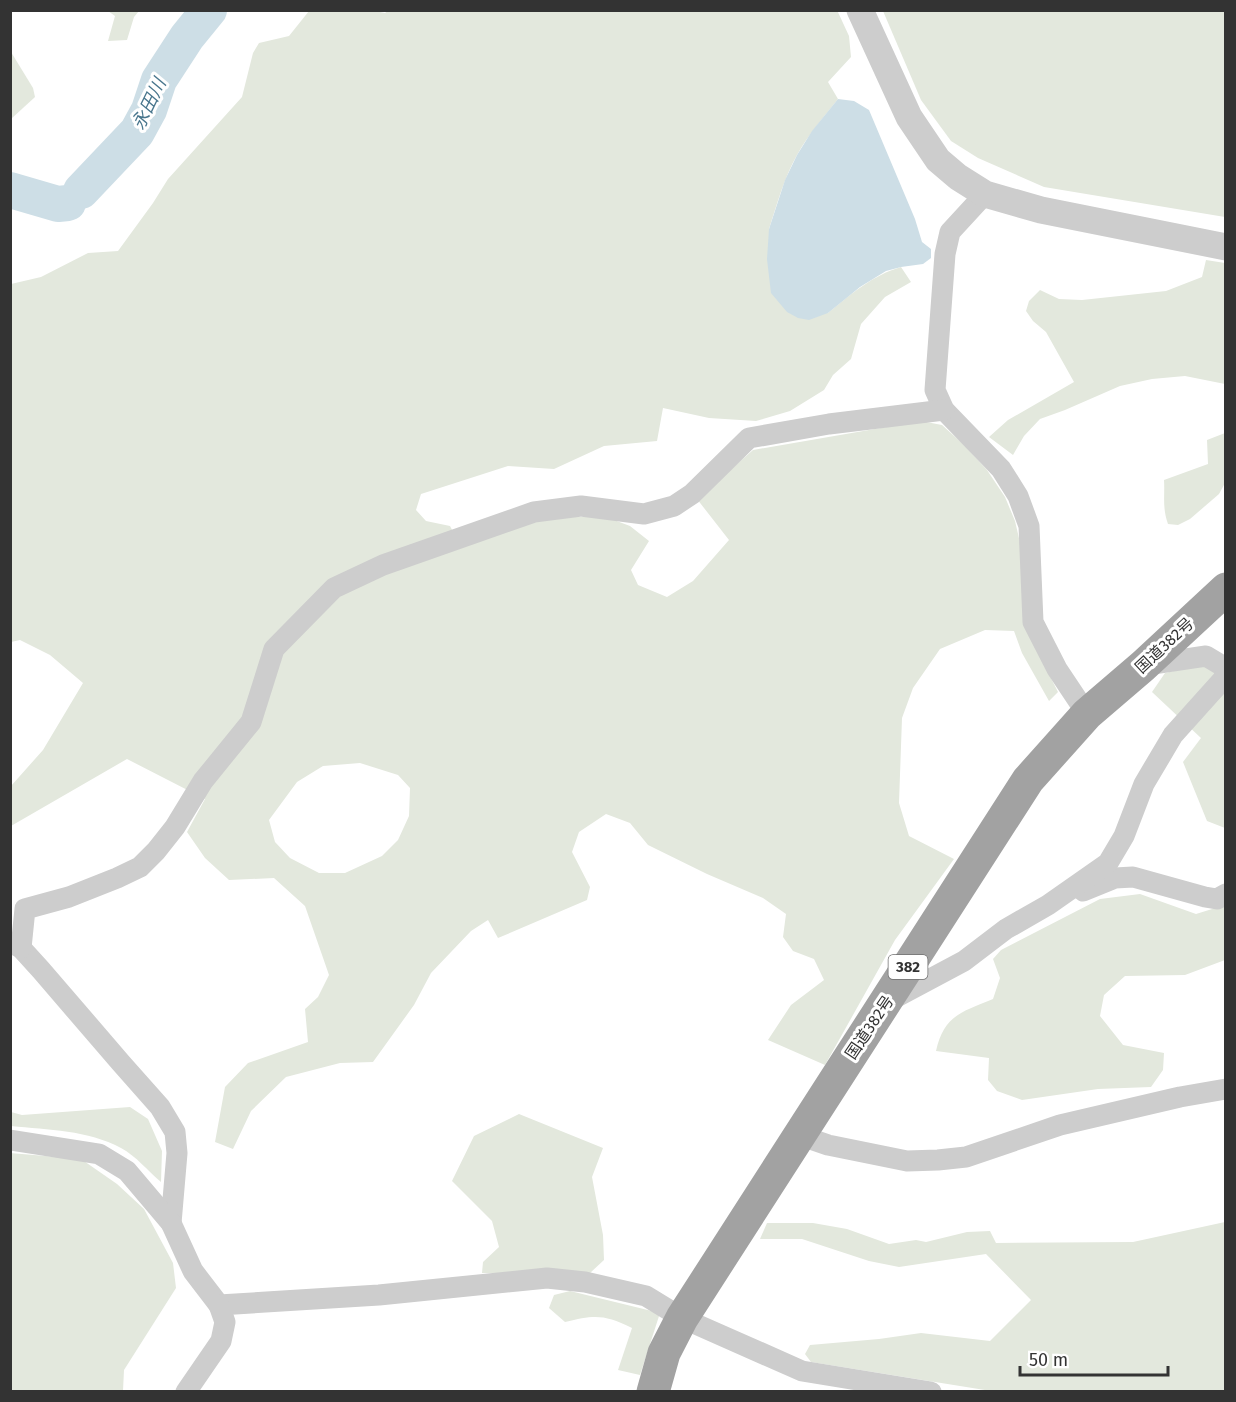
<svg xmlns="http://www.w3.org/2000/svg" width="1236" height="1402" font-family="'Fira Sans','Noto Sans JP',sans-serif">
	<style>
		.green { fill: #e3e8dd; fill-rule: evenodd }
		.water { fill: #cddee6 }
		.lines { fill: none; stroke-linecap: round; stroke-linejoin: round }
		.river { stroke: #cddee6; stroke-width: 36 }
		.minor { stroke: #cdcdcd; stroke-width: 21 }
		.tertiary { stroke: #cdcdcd; stroke-width: 27 }
		.trunk { stroke: #a2a2a2; stroke-width: 33 }
		.labels { text-anchor: middle; stroke-width: 6; stroke-linejoin: round; paint-order: stroke }
		.shield { fill: #fff; stroke: #707070; stroke-width: 1.5 }
		.shield-label { font-size: 15px; font-weight: bold; fill: #333 }
		.street-label { font-size: 16px; fill: #333; stroke: #fff }
		.water-label { font-size: 18px; font-style: italic; fill: #49768d; stroke: #fff }
	</style>
	<rect width="100%" height="100%" fill="#fff"/>
	<g class="green">
		<path d="M 370,10 L 385,13 L 389,10 L 837,10 L 849,36 L 851,57 L 828,82 L 838,99 C 824,117 808,135 797,155 C 784,178 777,204 769,229 L 828,313 C 851,294 873,275 901,267 L 911,282 L 885,297 L 861,324 L 851,359 L 833,375 L 824,390 L 790,411 L 756,421 L 709,418 L 663,408 L 657,441 L 604,446 L 554,469 L 508,466 L 421,494 L 416,510 L 426,521 L 450,526 L 461,547 L 546,517 L 606,517 L 630,526 L 649,541 L 631,570 L 638,585 L 667,597 L 693,581 L 729,540 L 697,499 L 753,450 L 921,421 L 942,425 L 964,445 L 987,470 L 1005,497 L 1015,521 L 1024,560 L 1028,633 L 1058,692 L 1049,701 L 1022,653 L 1014,631 L 985,630 L 940,649 L 913,688 L 902,718 L 899,803 L 909,836 L 954,859 L 895,940 L 825,1065 L 768,1040 L 791,1005 L 824,980 L 814,959 L 793,951 L 783,937 L 786,914 L 763,898 L 707,874 L 648,845 L 630,823 L 606,814 L 579,832 L 572,852 L 590,887 L 587,900 L 498,938 L 488,920 L 471,931 L 431,973 L 414,1005 L 373,1062 L 340,1063 L 286,1077 L 251,1111 L 233,1149 L 215,1142 L 225,1087 L 248,1063 L 308,1042 L 305,1009 L 318,997 L 329,975 L 305,906 L 274,878 L 229,880 L 205,858 L 187,832 L 205,799 L 127,759 L 11,826 L 11,786 L 43,750 L 83,683 L 50,655 L 20,640 L 11,642 L 11,284 L 41,277 L 88,253 L 118,251 L 153,203 L 168,179 L 242,97 L 253,53 L 259,43 L 289,36 L 309,11 ZM 360,763 L 398,775 L 410,788 L 409,816 L 398,840 L 382,856 L 345,873 L 319,873 L 290,858 L 275,842 L 269,820 L 297,782 L 323,766 Z"/>
		<polygon points="108,11 139,11 134,17 127,40 108,41 115,16"/>
		<polygon points="883,11 1225,11 1225,217 1044,187 978,158 951,141 921,100"/>
		<polygon points="11,52 33,88 35,97 11,119"/>
		<polygon points="1206,260 1225,263 1225,384 1185,376 1152,379 1120,386 1065,410 1040,419 1024,436 1013,455 989,437 1008,420 1074,382 1046,332 1033,321 1026,311 1029,301 1040,290 1059,299 1082,300 1166,291 1202,277"/>
		<path d="M 1225,433 L 1225,483 L 1219,494 L 1190,519 L 1178,525 L 1168,524 C 1162,507 1165,496 1164,480 L 1208,464 L 1207,440 Z"/>
		<polygon points="1210,663 1225,684 1225,828 1207,821 1183,762 1201,738 1152,692 1165,673"/>
		<path d="M 1140,894 L 1196,914 L 1225,905 L 1225,960 L 1185,975 L 1125,976 L 1104,995 L 1100,1016 L 1123,1045 L 1164,1053 L 1163,1070 L 1151,1087 L 1098,1089 L 1022,1100 L 997,1091 L 988,1080 L 989,1058 L 936,1051 C 944,1015 962,1012 993,999 L 1000,978 L 993,959 L 1001,950 L 1100,899 Z"/>
		<path d="M 130,1107 L 148,1119 L 162,1151 L 161,1182 C 148,1171 136,1156 121,1148 C 88,1130 48,1130 11,1126 L 11,1112 L 22,1115 Z"/>
		<polygon points="519,1114 603,1148 592,1177 603,1235 604,1260 590,1273 482,1273 483,1262 499,1247 492,1221 452,1181 474,1136"/>
		<polygon points="10,1153 81,1159 117,1184 144,1209 173,1263 176,1288 124,1370 123,1391 11,1391"/>
		<polygon points="1225,1222 1225,1392 991,1391 811,1362 805,1354 810,1345 879,1339 921,1333 990,1341 1031,1300 986,1254 899,1267 869,1261 802,1239 760,1239 767,1223 813,1223 847,1229 889,1244 916,1240 926,1242 967,1232 990,1231 996,1243 1133,1242"/>
		<path d="M 570,1291 L 660,1313 L 640,1375 L 618,1370 L 632,1328 C 604,1314 594,1315 565,1322 L 549,1308 L 554,1295 Z"/>
	</g>
	<polygon class="water" points="838,99 854,101 869,110 915,219 922,242 931,249 931,258 923,264 901,267 886,271 860,287 828,313 809,320 798,318 787,312 771,293 767,259 769,229 785,180 797,155 812,131"/>
	<g class="lines">
		<g class="river">
			<polyline points="10,190 58,204 68,203"/>
			<polyline points="81,191 137,132 149,110 159,80 187,37 209,10"/>
		</g>
		<g class="minor">
			<polyline points="985,194 950,232 945,254 935,390 944,410 1001,469 1018,496 1029,526 1033,622 1057,669 1087,714"/>
			<polyline points="1146,665 1206,656 1221,665 1226,672"/>
			<polyline points="1083,891 1115,878 1133,877 1205,897 1217,899 1226,894"/>
			<polyline points="10,942 21,948 41,970 121,1063 160,1107 175,1132 177,1153 171,1223"/>
			<polyline points="21,948 25,909 69,897 117,878 140,867 156,851 175,827 203,781 251,722 274,649 334,588 383,565 534,512 581,506 644,514 674,506 692,494 749,438 829,424 944,410"/>
			<polyline points="889,1001 964,961 1006,929 1048,905 1108,863 1124,836 1144,784 1173,735 1226,676"/>
			<polyline points="799,1135 828,1145 907,1161 938,1160 966,1157 1060,1125 1180,1097 1226,1089"/>
			<polyline points="10,1140 99,1154 127,1171 171,1223 193,1271 219,1305 379,1295 547,1278 585,1282 646,1296 682,1318 802,1371 931,1392"/>
			<polyline points="186,1392 221,1341 225,1322 219,1305"/>
		</g>
		<polyline class="tertiary" points="860,10 909,117 938,160 958,177 985,194 1041,210 1226,247"/>
		<polyline class="trunk" points="653,1392 664,1353 682,1318 1028,780 1087,714 1143,666 1226,589"/>
	</g>
	<g class="labels">
		<rect class="shield" x="888.5" y="955" width="39" height="24" rx="4.5"/>
		<g class="shield-label">
			<text x="908" y="972">382</text>
		</g>
		<g class="street-label">
			<text transform="translate(1164 645) rotate(-43)" y="6">国道382号</text>
			<text transform="translate(869 1027) rotate(-56)" y="6">国道382号</text>
		</g>
		<g class="water-label">
			<text transform="translate(149 104) rotate(-64)" y="6">永田川</text>
		</g>
	</g>
	<rect width="1236" height="1402" fill="none" stroke="#333333" stroke-width="24"/>
	<path d="M1020 1366v9h148v-9" fill="none" stroke="#333333" stroke-width="3"/>
	<text x="1029" y="1366" font-size="18" fill="#333333" stroke="#ffffff" stroke-width="4.5" paint-order="stroke">50 m</text>
</svg>
